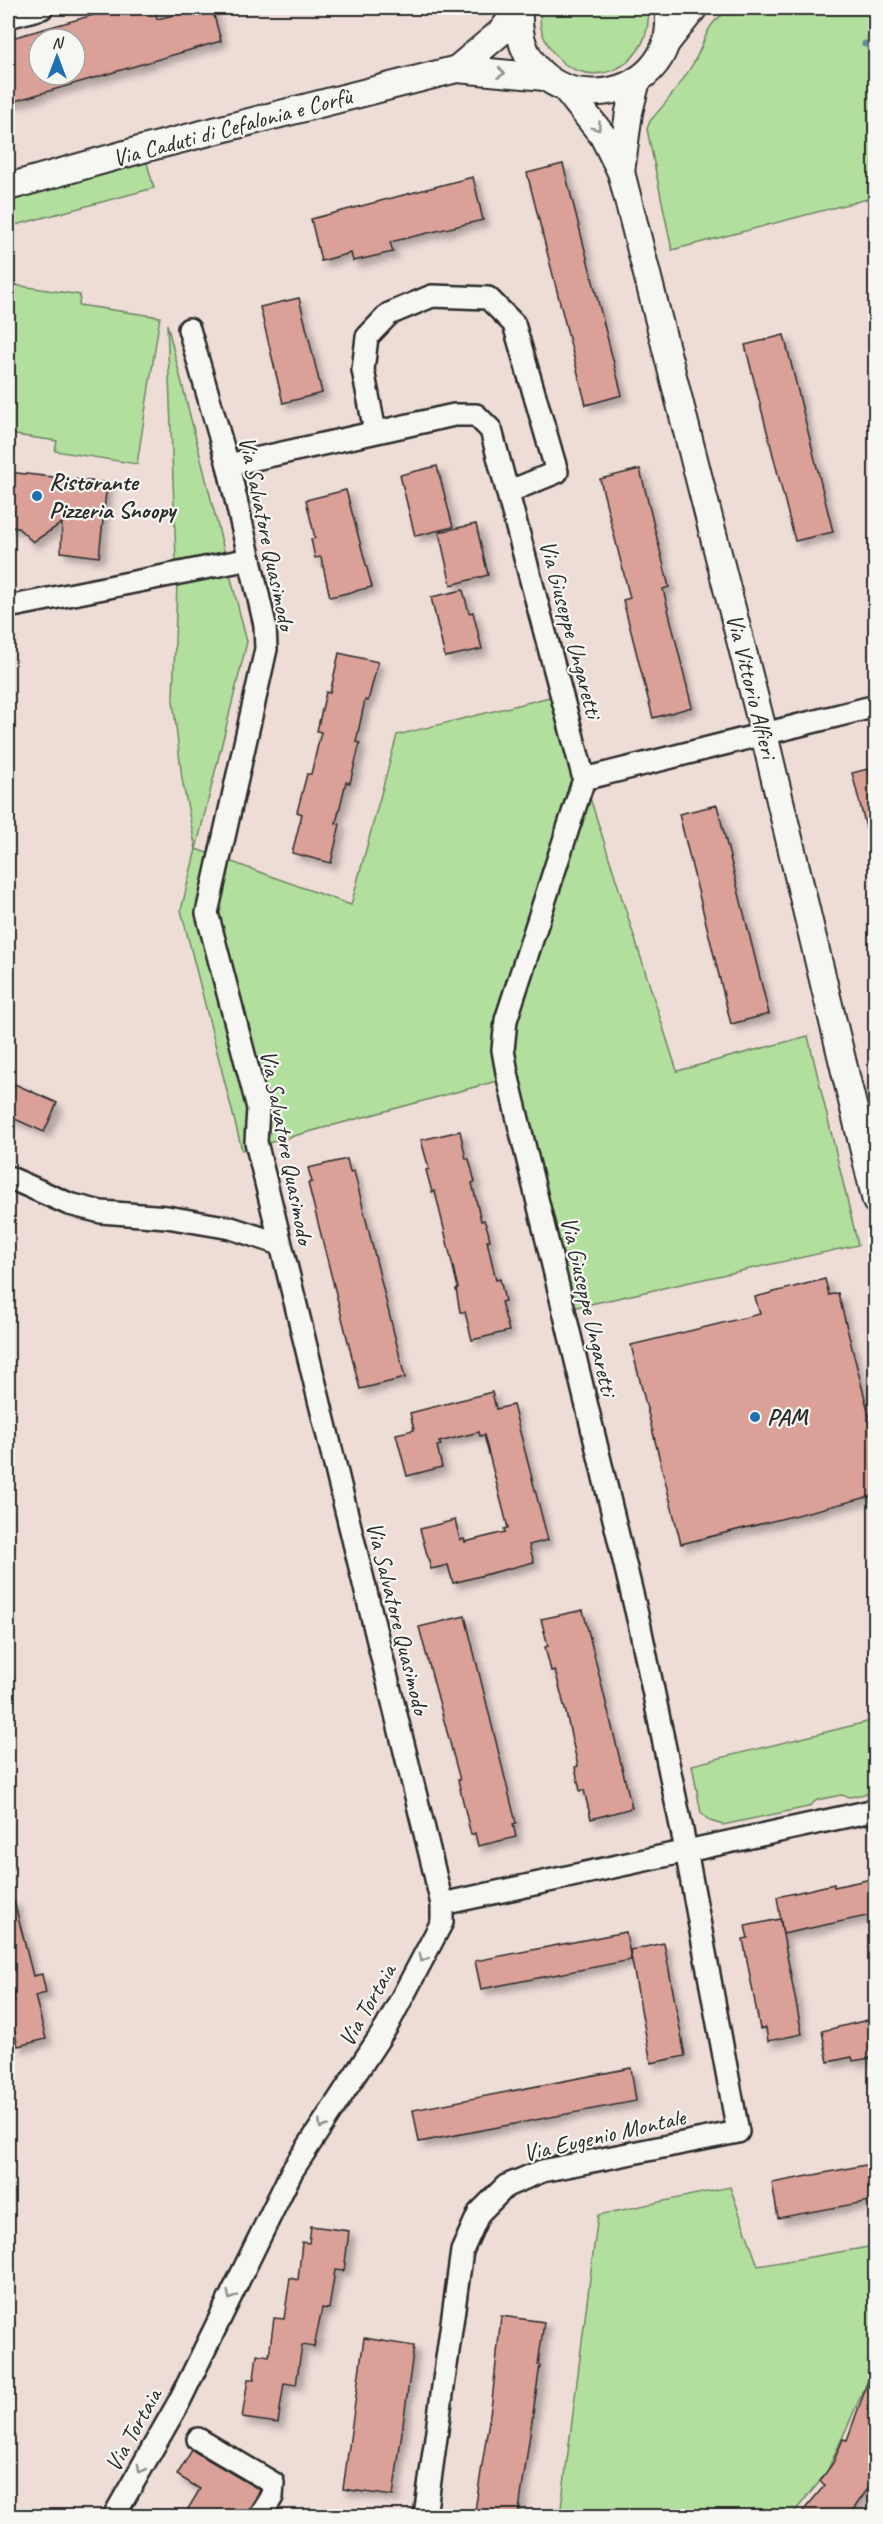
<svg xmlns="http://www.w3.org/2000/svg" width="883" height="2524" font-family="Caveat,sans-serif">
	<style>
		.green { fill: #b2df9d; stroke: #6e8564; stroke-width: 1.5 }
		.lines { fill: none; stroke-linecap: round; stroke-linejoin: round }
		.stream { stroke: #5f8f96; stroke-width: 7 }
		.building { fill: #dba199; stroke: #2b2b2b; stroke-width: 1.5; fill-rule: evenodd; filter: url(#shadow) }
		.minor-casing { stroke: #2b2b2b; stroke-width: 26 }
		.tertiary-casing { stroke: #2b2b2b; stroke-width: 30 }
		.minor { stroke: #f6f6f2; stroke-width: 21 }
		.tertiary { stroke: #f6f6f2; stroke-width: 26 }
		.oneway { stroke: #90908e }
		.poi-dot { fill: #1f6fb2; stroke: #f6f6f2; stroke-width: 2 }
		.labels { text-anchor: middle; stroke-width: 4.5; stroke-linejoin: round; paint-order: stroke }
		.street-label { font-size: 24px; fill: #2b2b2b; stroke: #f6f6f2 }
		.poi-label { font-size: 24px; font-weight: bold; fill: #2b2b2b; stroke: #f6f6f2; text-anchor: start }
	</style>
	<defs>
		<filter id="shadow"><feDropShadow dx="5.5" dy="5.5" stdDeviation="3" flood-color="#0004"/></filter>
	</defs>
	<rect width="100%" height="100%" fill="#eedcd7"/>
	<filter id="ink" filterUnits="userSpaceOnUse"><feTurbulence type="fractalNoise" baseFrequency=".0167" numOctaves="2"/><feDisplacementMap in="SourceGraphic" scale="12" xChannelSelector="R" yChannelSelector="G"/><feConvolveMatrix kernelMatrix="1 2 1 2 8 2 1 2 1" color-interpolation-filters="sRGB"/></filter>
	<g filter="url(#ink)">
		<g class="green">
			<path d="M 542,8 L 648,8 C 654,73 577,99 547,43 C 541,33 538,19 542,8 Z"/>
			<path d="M 733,8 L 875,8 L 875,197 L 672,250 L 647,129 L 650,121 C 666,103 682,83 694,62 C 709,35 703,25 733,8 Z"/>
			<polygon points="143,149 154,188 8,227 8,187"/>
			<polygon points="8,284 80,295 79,305 160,317 137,464 55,451 57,441 8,434"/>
			<polygon points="167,324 247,642 196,849 351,905 397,735 562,694 584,779 677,1071 808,1036 858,1245 563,1310 508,1078 242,1150 181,910 196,849 182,779 173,700 177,584"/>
			<polygon points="875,1720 875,1792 850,1797 841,1795 817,1800 808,1807 723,1825 710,1821 701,1813 692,1765"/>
			<polygon points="730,2187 758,2266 875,2246 875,2372 869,2378 826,2474 791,2516 560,2516 598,2215"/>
		</g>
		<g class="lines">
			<polyline class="stream" points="865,44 876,44"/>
		</g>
		<g class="building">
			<path d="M 118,8 L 154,8 L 157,19 L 203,8 L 212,8 L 221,41 L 8,103 L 8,39 ZM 39,39 L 75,39 L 75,75 L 39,75 Z"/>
			<polygon points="563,164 622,395 586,405 527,173"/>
			<polygon points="473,177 483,220 390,242 393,252 353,261 351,253 321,261 311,219"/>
			<polygon points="299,298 322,393 283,403 260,307"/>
			<polygon points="784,335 833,532 795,541 745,345"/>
			<polygon points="437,466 453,527 415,536 400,475"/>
			<polygon points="640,469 669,587 663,589 692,707 653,718 623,600 630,598 600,479"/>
			<polygon points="8,472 107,483 99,557 61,552 62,523 33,542 18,528 8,527"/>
			<polygon points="346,490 372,587 330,597 321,557 315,558 311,539 315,538 306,500"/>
			<polygon points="476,524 488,575 451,585 439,532"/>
			<polygon points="463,590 469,613 473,612 482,649 445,657 431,597"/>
			<polygon points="339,653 378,662 368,701 365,700 356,742 360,743 350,783 346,782 336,823 340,824 331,863 292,853 302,814 297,812 307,774 311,774 321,732 317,731 326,692 330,693"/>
			<polygon points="876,767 876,838 869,839 852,773"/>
			<polygon points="717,805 769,1014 731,1024 679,814"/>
			<polygon points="8,1081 57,1103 44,1132 8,1116"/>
			<polygon points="460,1131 466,1159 469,1159 475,1182 472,1183 481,1221 484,1220 488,1231 490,1240 487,1241 496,1280 500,1279 505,1301 501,1302 509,1331 472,1340 465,1312 460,1312 456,1289 458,1288 435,1191 432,1192 426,1170 429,1169 421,1140"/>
			<polygon points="347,1159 350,1172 354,1171 405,1378 360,1389 308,1183 312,1182 308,1168"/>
			<polygon points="825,1279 829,1295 838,1293 876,1442 876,1495 681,1544 631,1345 760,1314 755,1297"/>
			<polygon points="492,1392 496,1409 513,1405 548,1540 529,1545 534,1562 453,1583 448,1565 431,1569 420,1529 455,1520 460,1540 464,1539 465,1542 505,1532 504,1529 508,1528 484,1435 480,1436 479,1432 439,1442 441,1445 437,1446 442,1467 407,1476 396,1434 414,1430 410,1413"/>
			<polygon points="583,1610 632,1808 591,1819 584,1790 580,1791 575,1767 578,1766 566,1713 555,1670 551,1671 545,1647 548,1646 541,1619"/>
			<polygon points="465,1616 516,1823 513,1824 516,1837 478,1846 475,1833 471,1835 458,1780 460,1780 419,1627"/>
			<polygon points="876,1878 876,1914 783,1934 777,1897 834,1884 834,1887"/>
			<polygon points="14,1901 33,1976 42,1974 46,1993 35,1996 46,2039 18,2046 8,2005 15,2002 8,1972 8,1902"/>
			<polygon points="780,1919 802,2034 768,2041 766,2028 760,2029 743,1939 748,1938 745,1926"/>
			<polygon points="626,1932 631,1960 481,1989 475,1961"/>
			<polygon points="664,1943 685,2056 651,2063 630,1950"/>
			<polygon points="876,2018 876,2057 853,2061 852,2057 828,2062 822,2031"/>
			<polygon points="631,2068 636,2101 419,2142 413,2110"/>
			<polygon points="876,2163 876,2200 778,2218 772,2183"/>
			<polygon points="311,2226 349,2231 344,2271 335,2270 329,2309 322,2308 314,2347 302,2345 296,2385 284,2383 278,2423 242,2418 248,2379 254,2379 257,2354 269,2356 274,2318 284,2319 290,2278 298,2280 302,2242 309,2243"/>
			<polygon points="501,2316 544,2322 538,2365 540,2365 518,2517 474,2517 492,2401"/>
			<polygon points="364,2338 414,2346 393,2496 343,2489"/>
			<polygon points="873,2368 876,2369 876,2477 848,2517 798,2517 825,2485 820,2481 833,2463 843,2439 847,2440"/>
			<polygon points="192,2450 260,2490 247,2517 183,2517 200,2489 177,2475"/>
		</g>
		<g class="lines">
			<defs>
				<g id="minor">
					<polyline points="8,17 42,8"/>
					<polyline points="375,431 363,370 367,337 389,314 432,296 488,298 514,324 557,472 508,492"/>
					<polyline points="228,465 454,415 476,415 491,430 584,779"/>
					<polyline points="8,607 250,559"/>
					<polyline points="8,1177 69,1204 101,1212 167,1217 231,1228 280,1244"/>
					<polyline points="442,1904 876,1810"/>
					<polyline points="198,2439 273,2483 272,2497 260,2516"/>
					<polyline points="114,2516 179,2402 292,2171 387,2026 442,1922 442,1904 433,1866 256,1142 258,1108 207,913 266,649 265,625 228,465 189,329"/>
					<polyline points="425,2516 462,2251 479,2213 506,2186 542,2171 738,2132 686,1850 640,1627 508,1078 503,1050 506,1020 584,779 876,706"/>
				</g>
				<g id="tertiary">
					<path d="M 519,8 C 512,128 684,113 668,8"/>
					<polyline points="667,42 694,8"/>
					<polyline points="457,69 501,32 519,9"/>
					<polyline points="565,88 603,136 621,172 764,734 876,1201"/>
					<polyline points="621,172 629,112 637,80"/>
					<polyline points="8,187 143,149 457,69 545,77"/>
				</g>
			</defs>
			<use href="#minor" class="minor-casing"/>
			<use href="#tertiary" class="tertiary-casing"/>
			<use href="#minor" class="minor"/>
			<use href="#tertiary" class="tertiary"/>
		</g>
		<defs><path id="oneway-chevron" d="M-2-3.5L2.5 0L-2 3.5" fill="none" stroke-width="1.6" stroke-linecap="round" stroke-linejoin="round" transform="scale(1.5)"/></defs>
		<g class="oneway">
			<use href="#oneway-chevron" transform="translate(501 73) rotate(7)"/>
			<use href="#oneway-chevron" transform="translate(597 127) rotate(54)"/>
			<use href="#oneway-chevron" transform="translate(423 1958) rotate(118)"/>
			<use href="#oneway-chevron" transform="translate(322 2125) rotate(123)"/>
			<use href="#oneway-chevron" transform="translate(231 2296) rotate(116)"/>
			<use href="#oneway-chevron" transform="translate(141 2469) rotate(119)"/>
		</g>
	</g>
	<g class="poi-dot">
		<circle cx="37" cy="496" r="6"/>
		<circle cx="755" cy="1417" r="6"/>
	</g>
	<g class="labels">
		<g class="street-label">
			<text transform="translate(232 127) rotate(-15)" y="8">Via Caduti di Cefalonia e Corfù</text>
			<text transform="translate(267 533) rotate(78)" y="8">Via Salvatore Quasimodo</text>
			<text transform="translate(571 629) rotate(75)" y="8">Via Giuseppe Ungaretti</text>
			<text transform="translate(752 686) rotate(76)" y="8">Via Vittorio Alfieri</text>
			<text transform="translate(287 1147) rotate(79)" y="8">Via Salvatore Quasimodo</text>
			<text transform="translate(589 1306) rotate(77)" y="8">Via Giuseppe Ungaretti</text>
			<text transform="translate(398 1618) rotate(76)" y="8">Via Salvatore Quasimodo</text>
			<text transform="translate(367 2005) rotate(-60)" y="8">Via Tortaia</text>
			<text transform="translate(604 2135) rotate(-13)" y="8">Via Eugenio Montale</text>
			<text transform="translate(133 2430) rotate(-61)" y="8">Via Tortaia</text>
		</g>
		<g class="poi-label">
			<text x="49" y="490">Ristorante<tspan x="49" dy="28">Pizzeria Snoopy</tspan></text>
			<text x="767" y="1425">PAM</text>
		</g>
	</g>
	<rect width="883" height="2524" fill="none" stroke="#f6f6f2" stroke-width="30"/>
	<rect x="15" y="15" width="853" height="2494" fill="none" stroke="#2b2b2b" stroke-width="2" filter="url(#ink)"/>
	<g transform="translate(57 57)"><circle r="28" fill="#f6f6f2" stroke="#a5a5a2" stroke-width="1.5"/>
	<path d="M0-4.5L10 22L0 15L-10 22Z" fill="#1f6fb2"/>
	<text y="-9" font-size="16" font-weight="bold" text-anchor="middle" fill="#2b2b2b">N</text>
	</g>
</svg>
